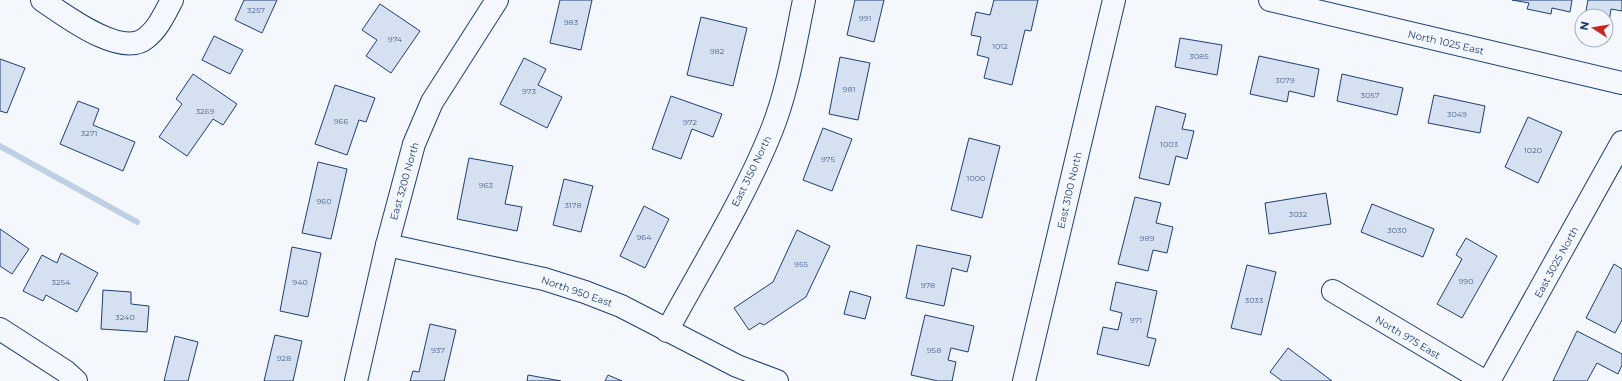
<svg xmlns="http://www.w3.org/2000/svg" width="1622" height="381" font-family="Montserrat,sans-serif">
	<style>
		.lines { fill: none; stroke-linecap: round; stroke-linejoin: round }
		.stream { stroke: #bed0e5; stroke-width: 6 }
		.building { fill: #d5e0f0; stroke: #1d3f73 }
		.minor-casing { stroke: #1d3f73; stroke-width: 24 }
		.major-casing { stroke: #1d3f73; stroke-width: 24 }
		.minor { stroke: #f4f7fb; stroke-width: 22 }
		.major { stroke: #f4f7fb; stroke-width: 22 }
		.labels { text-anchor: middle; stroke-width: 3; stroke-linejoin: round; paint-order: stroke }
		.number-label { font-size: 8px; fill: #4b6792 }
		.street-label { font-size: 10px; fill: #1d3f73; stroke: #f4f7fb }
	</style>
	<rect width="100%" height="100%" fill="#f4f7fb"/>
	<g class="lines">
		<polyline class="stream" points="0,146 137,222"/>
	</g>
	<g class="building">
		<polygon points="244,0 277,0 262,33 235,20"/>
		<polygon points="560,0 592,0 581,50 550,43"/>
		<polygon points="855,0 884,0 874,42 847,35"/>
		<polygon points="994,0 1038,0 1031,31 1025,30 1012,85 984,78 989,58 977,55 981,37 971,35 976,12 990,15"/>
		<polygon points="1512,0 1572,0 1570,12 1552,8 1551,14 1527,9 1529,3"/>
		<polygon points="1588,0 1622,0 1622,11 1611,9 1609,22 1606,21 1606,16 1585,16"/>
		<polygon points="380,4 420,31 391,73 366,56 377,40 362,30"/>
		<polygon points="701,17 747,28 733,86 687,75"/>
		<polygon points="214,36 243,50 230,74 202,60"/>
		<polygon points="1180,38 1222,45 1217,75 1175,67"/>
		<polygon points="1259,56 1319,69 1314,97 1289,91 1287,102 1250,94"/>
		<polygon points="840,57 870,63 858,120 829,114"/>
		<polygon points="524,58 546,69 538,85 562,97 547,128 500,104"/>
		<polygon points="0,59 25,68 7,113 0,111"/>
		<polygon points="193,74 237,104 223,125 213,119 187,156 159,137 182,104 176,99"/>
		<polygon points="1342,74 1403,88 1397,115 1337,101"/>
		<polygon points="335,85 375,98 366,122 359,120 347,155 315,144"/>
		<polygon points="1434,95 1485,106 1480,133 1428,123"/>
		<polygon points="671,96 722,114 713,137 692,129 681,159 652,149"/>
		<polygon points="78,101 99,109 93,125 135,142 123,171 60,144"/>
		<polygon points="1156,106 1186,114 1182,129 1194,131 1187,159 1176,156 1169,185 1139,178"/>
		<polygon points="1528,117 1562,132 1538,183 1505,167"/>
		<polygon points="823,128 852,139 832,191 803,180"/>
		<polygon points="969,138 1000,146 982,218 951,210"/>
		<polygon points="469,158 513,166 505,204 522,207 517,231 457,219"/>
		<polygon points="318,162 347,169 331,239 302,233"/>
		<polygon points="564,179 593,186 581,232 553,225"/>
		<polygon points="1326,193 1331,224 1269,234 1265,203"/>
		<polygon points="1135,197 1161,203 1156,223 1173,227 1167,253 1153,250 1148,271 1118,264"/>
		<polygon points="1372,204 1434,229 1423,257 1361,232"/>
		<polygon points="644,206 669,219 645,268 620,256"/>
		<polygon points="0,229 29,249 12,274 0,266"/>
		<polygon points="797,230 830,246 806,297 764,325 760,323 749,330 734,308 773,282"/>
		<polygon points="1466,238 1497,256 1462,318 1437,304 1462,259 1456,255"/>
		<polygon points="917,245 971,256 967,272 952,268 944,306 906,298"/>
		<polygon points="292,247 321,253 308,317 280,311"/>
		<polygon points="61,253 98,273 77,312 46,295 43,301 23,291 42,255 57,263"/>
		<polygon points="1614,264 1622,269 1622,320 1615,333 1586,318"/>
		<polygon points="1247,265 1276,272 1261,335 1231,328"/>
		<polygon points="1116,282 1157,291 1147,337 1156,339 1149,366 1097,354 1103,327 1118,330 1122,313 1110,310"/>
		<polygon points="103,290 131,292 131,304 149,306 147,332 101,329"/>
		<polygon points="850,291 871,297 865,319 844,314"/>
		<polygon points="925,315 974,326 968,352 951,348 948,360 956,362 952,381 938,381 911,375"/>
		<polygon points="430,324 456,330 444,381 410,381 413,371 419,372"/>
		<polygon points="1577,331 1622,354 1622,365 1618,374 1597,363 1587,381 1553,381"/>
		<polygon points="275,335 302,341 293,381 264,381"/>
		<polygon points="175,336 198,342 188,381 164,381"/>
		<polygon points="1288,348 1332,381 1282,381 1270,372"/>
		<polygon points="528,375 561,381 527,381"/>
		<polygon points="608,375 622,381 605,381"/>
	</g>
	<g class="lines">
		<defs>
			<g id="minor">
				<path d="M 42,0 C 63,14 121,59 146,38 C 158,29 165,13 172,0"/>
				<polyline points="1270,0 1622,83"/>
				<polyline points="387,245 544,279 585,292 621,306 737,366 777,381"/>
				<polyline points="1333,291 1484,381"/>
				<polyline points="0,329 65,371 76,381"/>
				<path d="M 667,331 C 702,266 743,201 771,132 C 788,90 795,44 804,0"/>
				<polyline points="356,381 387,245 414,144 432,102 497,0"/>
				<polyline points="1489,381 1622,142"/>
			</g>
			<polyline id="major" points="1024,381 1114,0"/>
		</defs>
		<use href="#minor" class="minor-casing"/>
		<use href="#major" class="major-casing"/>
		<use href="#minor" class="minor"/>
		<use href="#major" class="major"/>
	</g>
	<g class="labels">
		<g class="number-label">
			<text x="256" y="13">3257</text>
			<text x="865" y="21">991</text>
			<text x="571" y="25">983</text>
			<text x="395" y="42">974</text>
			<text x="1000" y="49">1012</text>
			<text x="717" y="54">982</text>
			<text x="1199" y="59">3085</text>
			<text x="1285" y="83">3079</text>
			<text x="849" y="92">981</text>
			<text x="529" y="94">973</text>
			<text x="1370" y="98">3057</text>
			<text x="205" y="114">3269</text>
			<text x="1457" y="117">3049</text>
			<text x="341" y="124">966</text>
			<text x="690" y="125">972</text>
			<text x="89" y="136">3271</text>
			<text x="1169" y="147">1003</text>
			<text x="1533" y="153">1020</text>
			<text x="828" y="162">975</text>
			<text x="976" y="181">1000</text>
			<text x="486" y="188">963</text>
			<text x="324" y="204">960</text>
			<text x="573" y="208">3178</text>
			<text x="1298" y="217">3032</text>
			<text x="1397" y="233">3030</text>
			<text x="644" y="240">964</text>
			<text x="1147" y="241">989</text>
			<text x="801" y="267">955</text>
			<text x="1466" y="284">990</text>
			<text x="61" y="285">3254</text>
			<text x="300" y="285">940</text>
			<text x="928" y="288">978</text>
			<text x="1254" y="303">3033</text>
			<text x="125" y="320">3240</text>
			<text x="1136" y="323">971</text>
			<text x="438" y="353">937</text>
			<text x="934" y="353">958</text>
			<text x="284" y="361">928</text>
		</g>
		<g class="street-label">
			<text transform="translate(1446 42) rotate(13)" y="4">North 1025 East</text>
			<text transform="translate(751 171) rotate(-64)" y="4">East 3150 North</text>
			<text transform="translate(404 181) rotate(-74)" y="4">East 3200 North</text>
			<text transform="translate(1069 190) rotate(-77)" y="4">East 3100 North</text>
			<text transform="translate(1556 262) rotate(-61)" y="4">East 3025 North</text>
			<text transform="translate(577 291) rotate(19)" y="4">North 950 East</text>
			<text transform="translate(1408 337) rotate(31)" y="4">North 975 East</text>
		</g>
	</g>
	<g transform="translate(1594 28) rotate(282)"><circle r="19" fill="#f4f7fb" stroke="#9eadc5"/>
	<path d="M0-3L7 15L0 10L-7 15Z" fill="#c62828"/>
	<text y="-6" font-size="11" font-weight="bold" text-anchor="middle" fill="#1d3f73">N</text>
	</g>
</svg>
